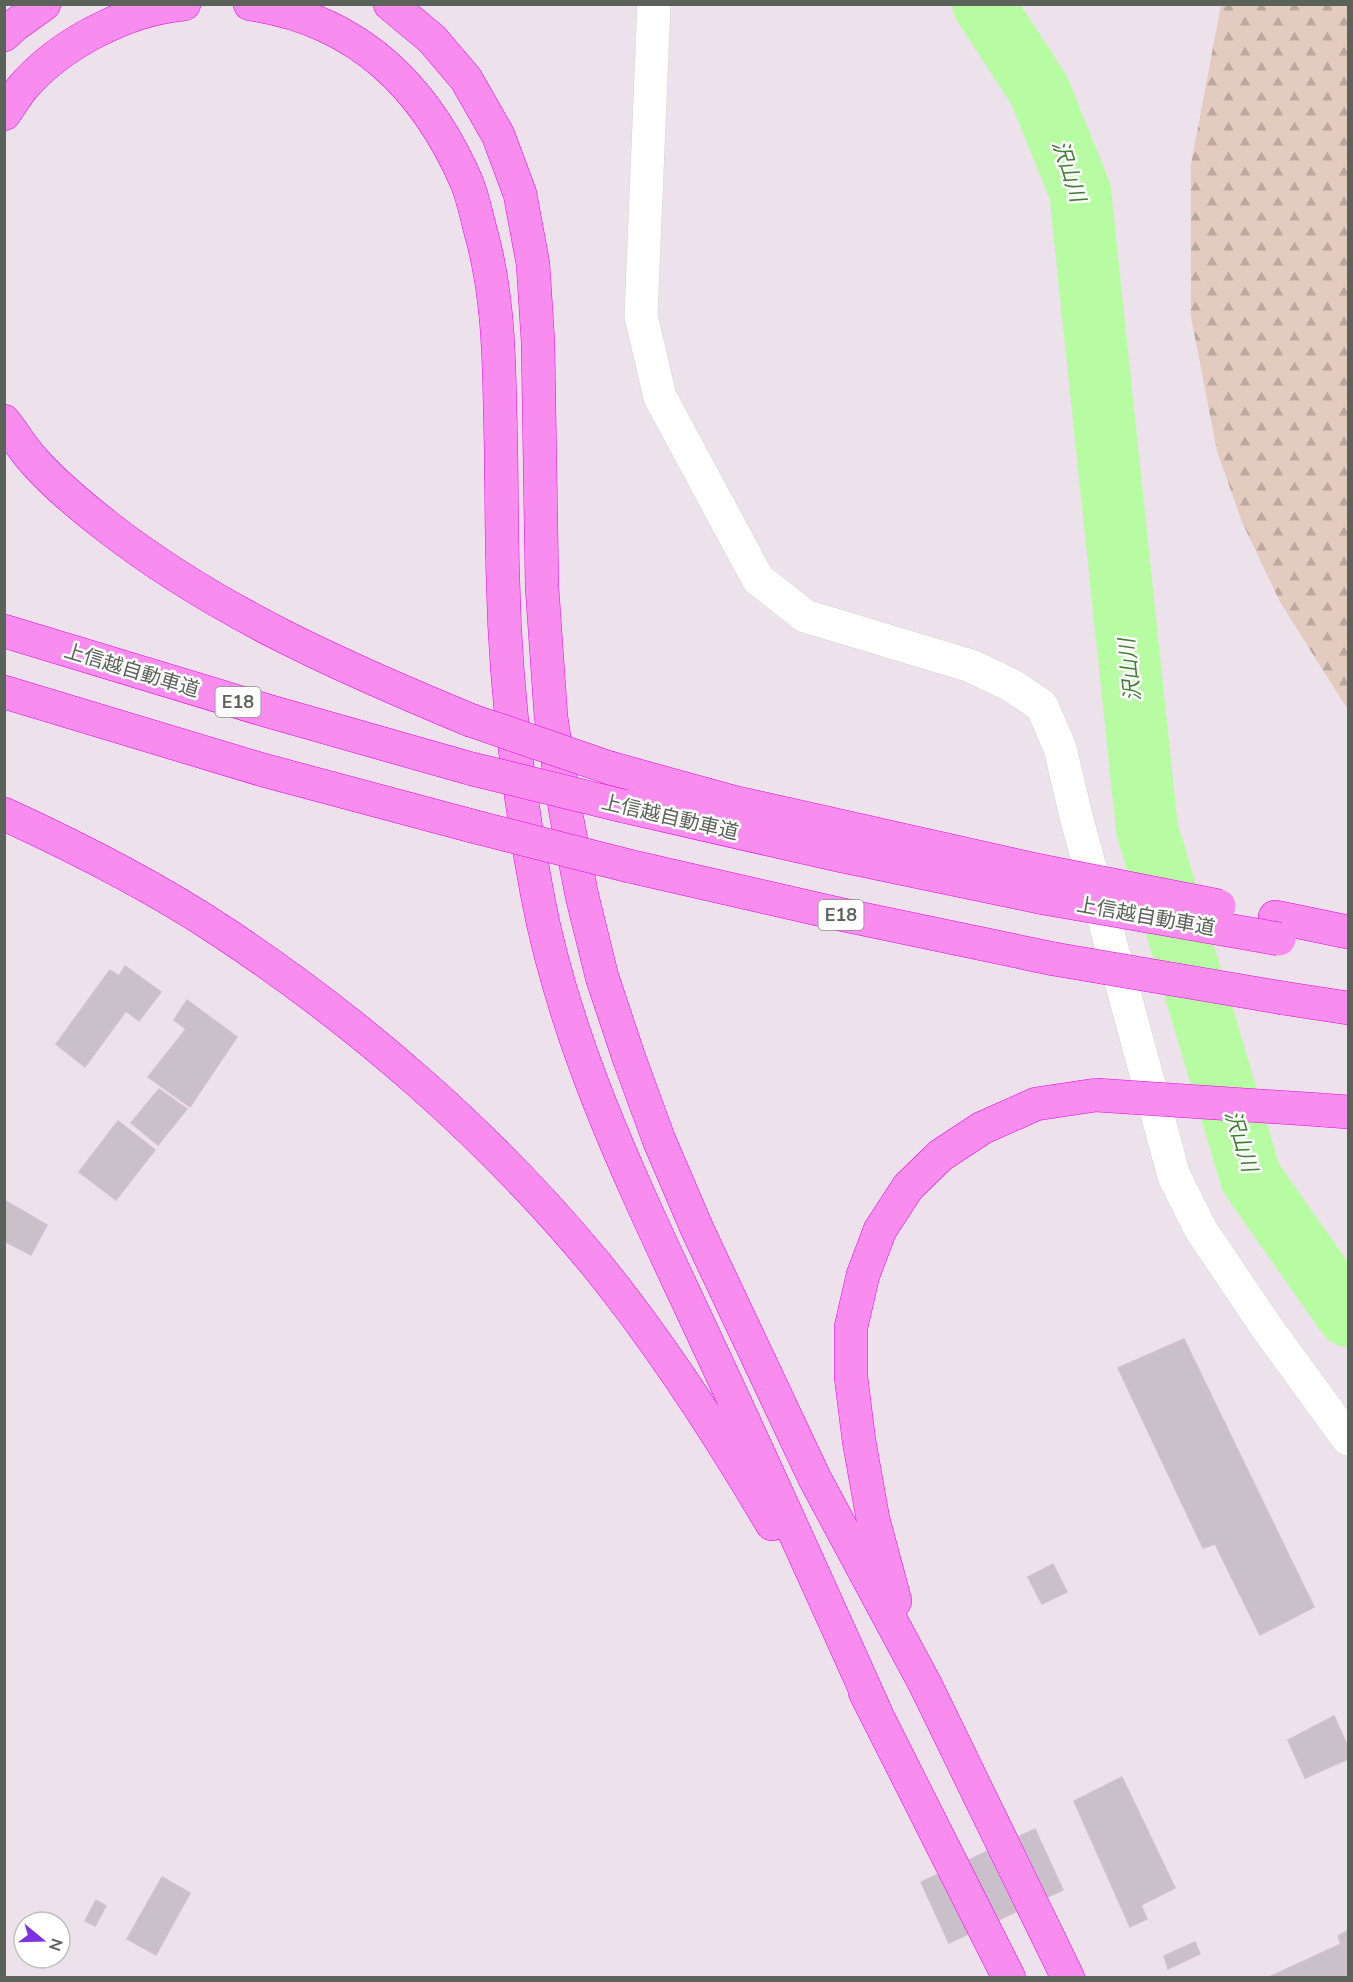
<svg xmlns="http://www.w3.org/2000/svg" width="1353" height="1982" font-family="'Nunito Sans','Noto Sans JP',sans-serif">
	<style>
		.forest { fill: url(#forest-firs) }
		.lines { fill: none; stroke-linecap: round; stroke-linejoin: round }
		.river { stroke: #b7fca3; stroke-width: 62 }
		.building { fill: #cac0ca; stroke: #d1c0d0; stroke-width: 1.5 }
		.street-casing { stroke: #cfd6cf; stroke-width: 34 }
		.highway-casing { stroke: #e608e0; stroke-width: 34 }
		.street { stroke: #fff; stroke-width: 33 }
		.highway { stroke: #f98def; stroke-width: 33 }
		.highway-bridge-casing { stroke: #e608e0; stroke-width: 34; stroke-linecap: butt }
		.highway-bridge { stroke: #f98def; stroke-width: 33 }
		.labels { text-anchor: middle; stroke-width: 5; stroke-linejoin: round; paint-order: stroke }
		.shield { fill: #fff; stroke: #8c918c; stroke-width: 1.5 }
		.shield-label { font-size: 18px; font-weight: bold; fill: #5b625a }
		.street-label { font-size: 20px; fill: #5b625a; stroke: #fff }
		.water-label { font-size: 21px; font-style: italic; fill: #3f8133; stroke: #fff }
	</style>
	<defs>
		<pattern id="forest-firs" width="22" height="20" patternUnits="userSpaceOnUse" patternTransform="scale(1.5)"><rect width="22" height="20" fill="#e4cbbf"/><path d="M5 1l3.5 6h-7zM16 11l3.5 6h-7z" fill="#bca89e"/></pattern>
	</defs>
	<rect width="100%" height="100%" fill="#ede2eb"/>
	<polygon class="forest" points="1221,5 1348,5 1348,710 1280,602 1242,522 1217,451 1191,317 1191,164"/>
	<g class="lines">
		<polyline class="river" points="983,4 1039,90 1080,191 1147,829 1251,1178 1348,1316"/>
	</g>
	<g class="building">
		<polygon points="125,966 161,992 139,1021 126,1011 85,1067 56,1044 110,970 119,976"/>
		<polygon points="187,1000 237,1037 190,1107 148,1077 186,1029 174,1020"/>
		<polygon points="159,1089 187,1109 158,1145 131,1123"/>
		<polygon points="118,1121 155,1150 116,1200 79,1172"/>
		<polygon points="4,1200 47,1225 31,1255 4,1241"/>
		<polygon points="1184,1339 1314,1607 1260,1635 1215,1544 1203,1548 1118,1368"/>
		<polygon points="1053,1564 1067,1592 1042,1604 1028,1577"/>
		<polygon points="1334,1716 1348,1747 1348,1759 1305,1778 1288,1740"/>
		<polygon points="1122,1777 1175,1888 1141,1905 1147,1919 1130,1927 1074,1801"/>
		<polygon points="1035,1829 1063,1890 949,1943 921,1882"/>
		<polygon points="162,1877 190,1893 156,1955 127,1939"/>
		<polygon points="96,1900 106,1906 95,1926 85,1921"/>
		<polygon points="1348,1930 1348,1974 1342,1978 1267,1978 1341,1944 1338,1936"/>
		<polygon points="1195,1942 1200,1954 1168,1969 1164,1956"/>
	</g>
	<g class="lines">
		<defs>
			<polyline id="street" points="654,4 641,316 660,397 758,579 805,616 971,666 1011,685 1042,706 1060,748 1076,816 1174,1176 1201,1230 1265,1325 1348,1439"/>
			<g id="highway">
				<path d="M 250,4 C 358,20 425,86 467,183 C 473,198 476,214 480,229 C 497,288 499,348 500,408 C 502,466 501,523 503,580 C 505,685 518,790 537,893 C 566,1050 638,1194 705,1338 C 763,1462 819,1586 875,1711"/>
				<polyline points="390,4 432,39 466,79 498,135 520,194 533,264 538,342 542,587 551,717 566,814 582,896 602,977 629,1058 659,1140 698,1231 815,1479 925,1684 1068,1978"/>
				<polyline points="4,35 15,25 44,4"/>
				<path d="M 4,114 C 11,105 16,95 23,87 C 60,44 127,9 184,4"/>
				<path d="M 4,421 C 14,434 23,449 34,461 C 55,485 81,506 105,525 C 215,611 342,667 470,720"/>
				<polyline points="4,631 268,711 472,769"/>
				<polyline points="4,692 263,770 472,826"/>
				<polyline points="610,768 729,801 1041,871"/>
				<polyline points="623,806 842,856 1044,898"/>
				<path d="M 4,814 C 78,848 153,886 221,931 C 359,1022 489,1135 595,1263 C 661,1344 719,1434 772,1524"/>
				<polyline points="629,866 839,914 1054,959"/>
				<polyline points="1275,917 1348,932"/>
				<polyline points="1283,998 1348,1008"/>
				<polyline points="1322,1110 1348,1112"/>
				<polyline points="895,1601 873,1519 859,1441 851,1377 851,1327 863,1275 880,1230 908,1187 941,1155 982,1128 1036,1104 1096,1095"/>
				<polyline points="865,1692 1009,1978"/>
			</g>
		</defs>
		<use href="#street" class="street-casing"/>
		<use href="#highway" class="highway-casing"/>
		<use href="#street" class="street"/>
		<use href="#highway" class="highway"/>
		<defs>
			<g id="highway-bridge">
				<polyline points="470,720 610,768"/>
				<polyline points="472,769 623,806"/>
				<polyline points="472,826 629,866"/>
				<polyline points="1041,871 1219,906"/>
				<polyline points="1044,898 1279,939"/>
				<polyline points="1054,959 1283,998"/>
				<polyline points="1096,1095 1322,1110"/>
			</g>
		</defs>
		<use href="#highway-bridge" class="highway-bridge-casing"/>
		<use href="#highway-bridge" class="highway-bridge"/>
	</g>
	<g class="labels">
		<g class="shield">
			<rect x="215.5" y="687" width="45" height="30" rx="4.5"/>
			<rect x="818.5" y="900" width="45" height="30" rx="4.5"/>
		</g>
		<g class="shield-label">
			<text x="238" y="708">E18</text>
			<text x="841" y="921">E18</text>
		</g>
		<g class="street-label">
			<text transform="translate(132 670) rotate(17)" y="7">上信越自動車道</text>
			<text transform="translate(670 817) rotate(13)" y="7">上信越自動車道</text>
			<text transform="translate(1146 916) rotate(10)" y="7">上信越自動車道</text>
		</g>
		<g class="water-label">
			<text transform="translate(1069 171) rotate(72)" y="7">沢山川</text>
			<text transform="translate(1130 670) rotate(-96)" y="7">沢山川</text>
			<text transform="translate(1241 1141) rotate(73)" y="7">沢山川</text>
		</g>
	</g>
	<rect width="1353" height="1982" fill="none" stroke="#5b625a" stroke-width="12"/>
	<g transform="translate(42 1940) rotate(109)"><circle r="28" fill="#ffffff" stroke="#bdc0bd" stroke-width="1.5"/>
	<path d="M0-4.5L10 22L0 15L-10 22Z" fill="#7c32e2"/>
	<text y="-9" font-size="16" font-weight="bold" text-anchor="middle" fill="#5b625a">N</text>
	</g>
</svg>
